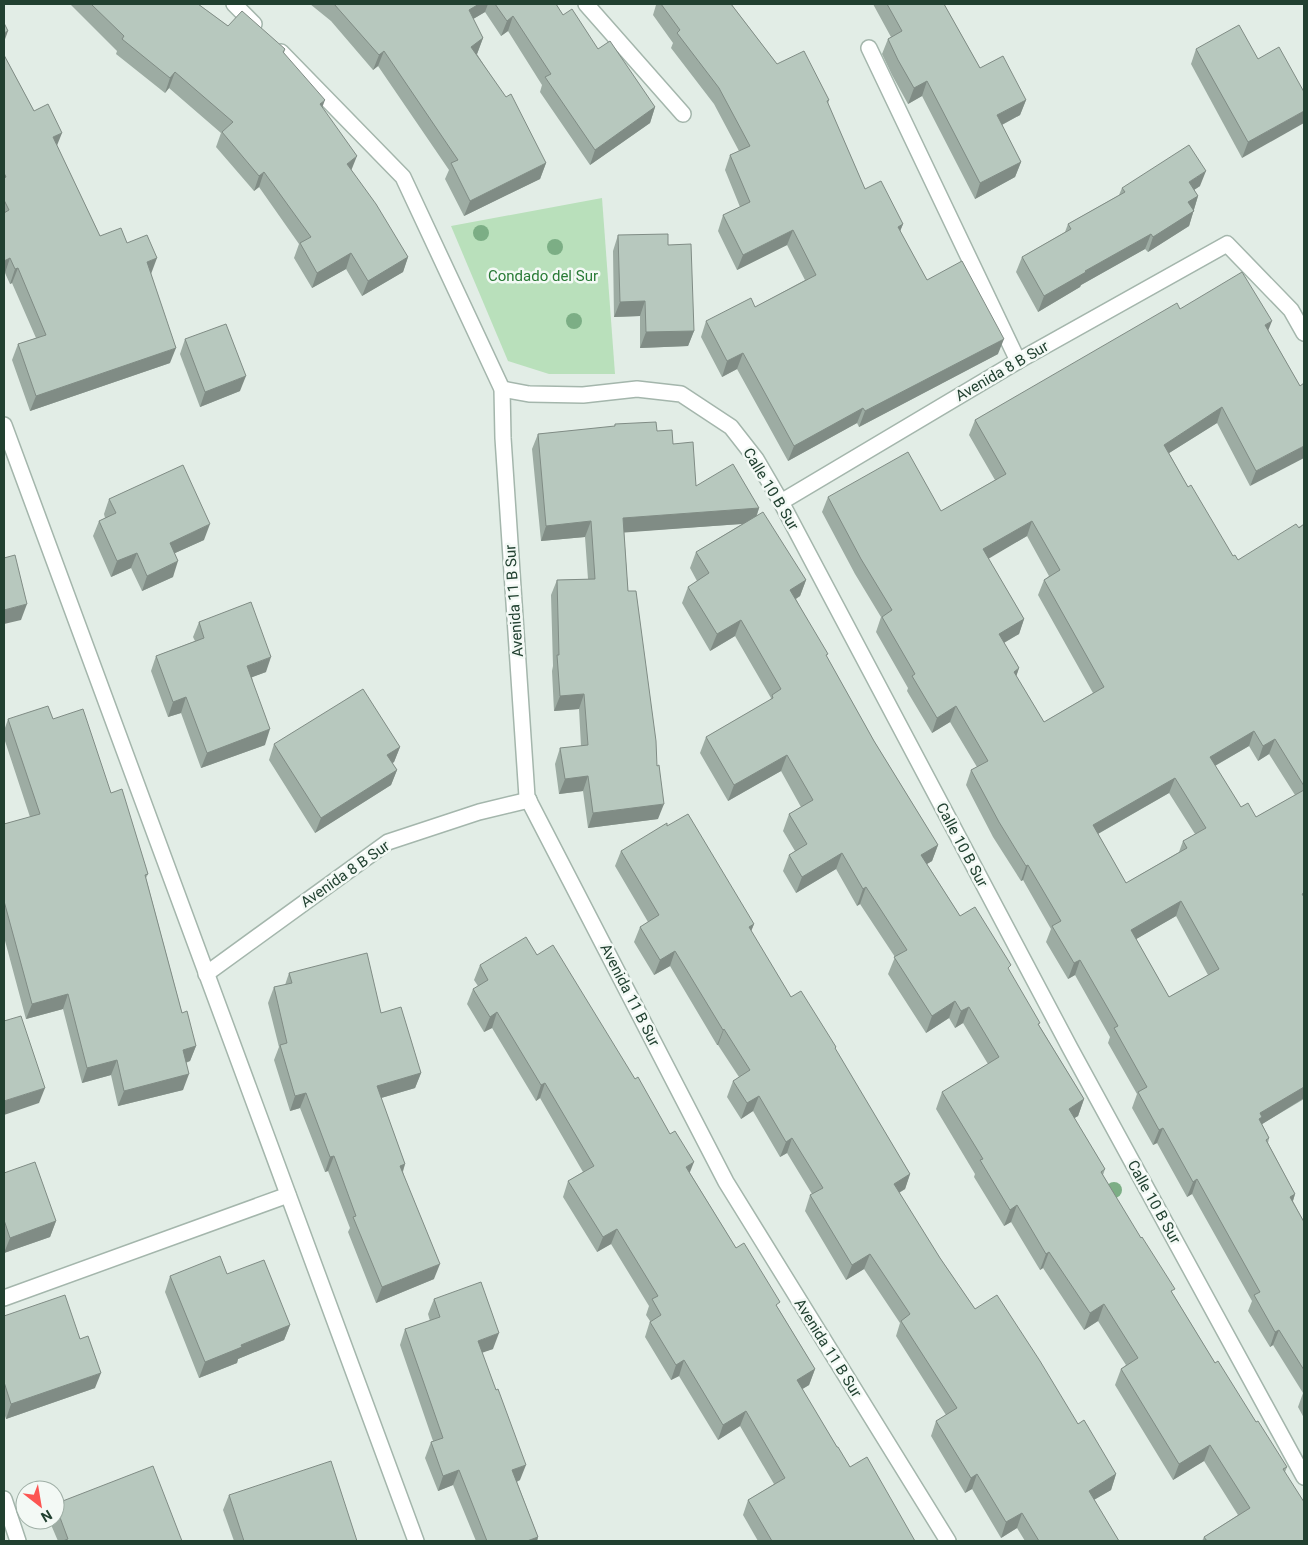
<svg xmlns="http://www.w3.org/2000/svg" width="1308" height="1545" font-family="Roboto,sans-serif">
	<style>
		.green { fill: #b9e0bb }
		.lines { fill: none; stroke-linecap: round; stroke-linejoin: round }
		.street-casing { stroke: #a4b6ac; stroke-width: 18 }
		.street { stroke: #fff; stroke-width: 15 }
		.tree { fill: #7cae85 }
		.wall { fill: #9daca3; fill-rule: evenodd }
		.shaded-wall { fill: #808c85 }
		.building { fill: #b7c8be; stroke: #808c85; fill-rule: evenodd }
		.labels { text-anchor: middle; stroke-width: 5; stroke-linejoin: round; paint-order: stroke }
		.park-label { font-size: 15px; fill: #287a35; stroke: #f3f9f5 }
		.street-label { font-size: 15px; fill: #214030; stroke: #f3f9f5 }
	</style>
	<rect width="100%" height="100%" fill="#e2ede6"/>
	<polygon class="green" points="602,198 615,374 549,374 508,361 451,226"/>
	<g class="lines">
		<defs>
			<g id="street">
				<polyline points="234,4 254,24"/>
				<polyline points="586,4 683,114"/>
				<polyline points="869,48 1018,361"/>
				<polyline points="281,52 403,177 502,389 503,438 527,797 726,1182 948,1541"/>
				<polyline points="502,389 529,394 583,395 637,389 681,394 731,427 756,459 781,502 1070,1048 1304,1477"/>
				<polyline points="4,425 416,1541"/>
				<polyline points="781,502 1018,361 1227,244 1291,310 1304,333"/>
				<polyline points="206,974 388,842 479,812 529,800"/>
				<polyline points="4,1298 288,1195"/>
				<polyline points="4,1499 18,1541"/>
			</g>
		</defs>
		<use href="#street" class="street-casing"/>
		<use href="#street" class="street"/>
	</g>
	<g class="tree">
		<circle cx="481" cy="233" r="8"/>
		<circle cx="555" cy="247" r="8"/>
		<circle cx="574" cy="321" r="8"/>
		<circle cx="1114" cy="1190" r="8"/>
	</g>
	<g class="wall">
		<polygon points="70,4 198,4 228,26 285,49 284,53 322,108 351,170 408,257 403,272 362,296 346,269 312,288 294,258 299,244 259,187 254,191 216,147 221,133 169,88 165,93 116,54 117,51"/>
		<polygon points="310,4 556,4 563,15 655,107 650,123 590,165 540,92 542,85 508,31 501,36 485,12 473,19 483,38 477,54 546,163 540,179 464,216 445,179 449,170 378,66 373,70 331,21"/>
		<polygon points="656,4 731,4 777,64 829,100 828,104 865,189 903,224 900,231 927,280 998,354 859,427 857,423 788,461 737,369 722,377 701,337 706,321 755,307 805,280 787,245 737,270 718,231 723,215 740,207 725,170 730,155 739,151 714,104 671,48 673,43 653,15 656,5"/>
		<polygon points="873,4 944,4 980,68 1026,100 1020,115 1002,125 1021,162 1015,177 975,199 922,96 908,104 892,75 882,54 888,39 891,37"/>
		<polygon points="1196,49 1258,59 1304,92 1242,158 1191,64"/>
		<polygon points="4,55 34,111 57,146 100,236 127,243 151,274 170,363 30,411 12,360 18,344 36,338 12,283 10,284 5,273 4,273"/>
		<polygon points="1200,186 1194,190 1198,196 1189,226 1148,252 1145,249 1081,285 1080,287 1038,312 1016,272 1022,257 1065,232 1068,224 1119,195 1122,188"/>
		<polygon points="618,235 694,331 688,346 640,348 640,316 614,317 613,251"/>
		<path d="M 1180,309 L 1268,330 L 1300,386 L 1250,486 L 1217,423 L 1169,453 L 1188,487 L 1233,556 L 1238,560 L 1304,524 L 1304,1099 L 1262,1124 L 1269,1138 L 1268,1143 L 1295,1194 L 1293,1201 L 1304,1222 L 1304,1418 L 1298,1407 L 1303,1393 L 1273,1345 L 1270,1347 L 1248,1311 L 1252,1301 L 1192,1194 L 1187,1197 L 1157,1143 L 1153,1145 L 1132,1108 L 1137,1094 L 1108,1043 L 1110,1037 L 1075,975 L 1068,979 L 1046,942 L 1051,929 L 1023,880 L 1021,881 L 993,837 L 966,785 L 971,770 L 977,767 L 950,722 L 932,733 L 907,691 L 908,688 L 876,632 L 881,617 L 855,574 L 822,512 L 828,497 L 941,511 L 995,480 L 969,435 L 975,420 ZM 1027,536 L 1049,576 L 1044,580 L 1038,595 L 1093,693 L 1044,722 L 1016,676 L 1019,668 L 1004,643 L 1019,634 L 1024,619 L 988,558 ZM 1249,746 L 1258,761 L 1269,754 L 1295,795 L 1256,817 L 1241,807 L 1215,766 ZM 1169,793 L 1195,834 L 1183,841 L 1179,852 L 1126,883 L 1098,834 ZM 1176,916 L 1208,975 L 1169,997 L 1136,939 Z"/>
		<polygon points="185,339 240,391 200,407 180,354"/>
		<polygon points="615,424 657,431 673,444 696,486 759,508 757,515 806,580 800,596 796,599 827,657 874,741 938,845 932,861 927,864 960,916 1009,971 1039,1025 1084,1099 1078,1116 1074,1118 1105,1169 1103,1175 1173,1294 1215,1363 1287,1467 1285,1472 1304,1541 1202,1541 1204,1537 1238,1515 1204,1461 1173,1480 1115,1385 1121,1369 1126,1365 1098,1321 1084,1330 1043,1268 1040,1270 1011,1222 1004,1226 974,1177 975,1174 936,1109 942,1092 988,1064 963,1023 955,1028 949,1018 926,1033 888,974 895,957 860,904 857,906 836,869 796,893 783,871 789,855 795,851 783,831 789,814 801,807 781,771 728,801 700,753 706,737 770,700 771,698 735,636 710,651 682,603 688,587 697,581 690,568 696,552 742,524 624,532 628,591 658,819 588,828 583,791 559,794 555,764 560,748 581,746 579,709 554,711 552,671 553,666 551,595 557,580 588,579 585,537 541,541 532,449 538,434 614,427"/>
		<polygon points="109,499 204,540 175,553 173,577 142,591 131,568 111,577 93,536 99,521 105,518 104,514"/>
		<polygon points="199,622 266,672 252,677 265,745 201,768 181,713 168,717 151,671 156,656 195,641 193,637"/>
		<polygon points="8,719 53,719 111,793 148,874 146,878 182,1013 196,1046 190,1061 186,1063 183,1090 118,1106 111,1075 82,1083 63,1009 26,1019 4,937 4,824 30,817 4,738 4,731"/>
		<polygon points="274,744 400,747 394,762 392,763 397,770 391,785 315,833 269,760"/>
		<polygon points="667,826 754,924 751,931 791,997 836,1047 835,1049 910,1174 905,1189 899,1193 940,1258 975,1309 1078,1424 1116,1474 1111,1490 1094,1500 1119,1541 1025,1541 1017,1528 1001,1538 972,1489 965,1493 931,1436 936,1421 946,1415 896,1336 900,1323 864,1269 846,1280 805,1211 810,1195 812,1194 787,1153 780,1157 753,1111 741,1119 727,1097 733,1081 739,1077 718,1045 717,1045 670,966 654,975 634,942 640,927 648,922 615,866 621,851"/>
		<polygon points="537,955 690,1173 736,1248 778,1308 815,1369 809,1385 802,1389 837,1447 850,1467 915,1541 758,1541 743,1515 748,1500 774,1484 740,1426 718,1440 679,1376 671,1380 645,1337 650,1321 646,1315 649,1306 611,1244 597,1252 563,1197 568,1181 583,1172 540,1098 536,1101 492,1028 484,1032 467,1004 473,989 478,986 474,980 480,965"/>
		<polygon points="289,973 381,1013 421,1073 415,1088 381,1098 405,1164 403,1172 434,1279 376,1303 348,1232 350,1228 328,1171 325,1172 300,1108 290,1111 274,1060 279,1047 268,1003 274,987 285,985"/>
		<polygon points="4,1173 56,1221 50,1237 4,1253"/>
		<polygon points="227,1274 290,1325 284,1340 238,1359 237,1363 199,1378 165,1292 170,1276"/>
		<polygon points="434,1299 493,1349 482,1352 520,1480 517,1482 538,1537 537,1541 476,1541 453,1485 438,1491 425,1458 431,1442 433,1441 400,1345 405,1329 430,1321 428,1314"/>
		<polygon points="4,1316 95,1388 6,1419 4,1413"/>
		<polygon points="229,1495 357,1541 234,1541 223,1510"/>
		<polygon points="55,1504 182,1541 58,1541 49,1520 55,1520"/>
	</g>
	<g class="shaded-wall">
		<polygon points="479,4 488,4 485,12 463,25 469,10"/>
		<polygon points="513,16 508,31 501,36 507,21"/>
		<polygon points="8,31 4,42 4,33"/>
		<polygon points="483,38 477,54 466,62 471,47"/>
		<polygon points="384,51 378,66 373,70 379,55"/>
		<polygon points="175,72 169,88 165,93 170,78"/>
		<polygon points="927,81 922,96 908,104 914,88"/>
		<polygon points="325,100 319,116 320,104"/>
		<polygon points="1026,100 1020,115 992,130 997,115"/>
		<polygon points="655,107 650,123 590,165 595,150"/>
		<polygon points="1304,111 1304,123 1242,158 1248,142"/>
		<polygon points="62,133 56,148 53,137"/>
		<polygon points="357,156 351,171 347,164"/>
		<polygon points="1021,162 1015,177 975,199 980,183"/>
		<polygon points="546,163 540,179 464,216 470,201"/>
		<polygon points="1206,171 1200,186 1183,197 1189,182"/>
		<polygon points="264,172 259,187 254,191 259,176"/>
		<polygon points="1198,196 1189,226 1148,252 1153,237 1188,202"/>
		<polygon points="903,224 897,239 898,227"/>
		<polygon points="793,230 787,245 737,270 743,255"/>
		<polygon points="1151,234 1145,249 1081,285 1080,287 1038,312 1044,296 1085,271"/>
		<polygon points="351,253 346,269 312,288 317,273"/>
		<polygon points="408,257 403,272 362,296 368,281"/>
		<polygon points="10,258 5,273 4,273 4,261"/>
		<polygon points="157,258 151,274 142,278 147,262"/>
		<polygon points="18,268 12,283 10,284 15,269"/>
		<polygon points="645,301 640,316 614,317 620,302"/>
		<polygon points="1272,321 1266,336 1265,325"/>
		<polygon points="694,331 688,346 640,348 646,332"/>
		<polygon points="1004,339 998,354 859,427 865,411"/>
		<polygon points="176,348 170,363 30,411 36,396"/>
		<polygon points="743,353 737,369 722,377 727,361"/>
		<polygon points="246,376 240,391 200,407 205,392"/>
		<polygon points="1222,407 1217,423 1158,460 1164,445"/>
		<polygon points="863,408 857,423 788,461 794,446"/>
		<polygon points="1304,446 1304,458 1250,486 1256,471"/>
		<polygon points="759,508 754,523 618,533 623,518"/>
		<polygon points="591,521 585,537 541,541 546,526"/>
		<polygon points="1032,521 1027,536 978,565 983,549"/>
		<polygon points="210,524 204,540 164,558 170,543"/>
		<polygon points="137,553 131,568 111,577 117,561"/>
		<polygon points="178,561 173,577 142,591 147,576"/>
		<polygon points="806,580 800,596 784,606 790,590"/>
		<polygon points="27,604 21,620 4,624 4,610"/>
		<polygon points="1024,619 1019,634 993,649 999,634"/>
		<polygon points="741,620 735,636 710,651 717,634"/>
		<polygon points="271,657 266,672 242,681 247,666"/>
		<polygon points="1019,668 1014,683 1014,672"/>
		<polygon points="584,694 579,709 554,711 560,696"/>
		<polygon points="186,697 181,713 168,717 173,702"/>
		<polygon points="956,706 950,722 932,733 937,718"/>
		<polygon points="270,729 265,745 201,768 207,753"/>
		<polygon points="1254,731 1249,746 1204,772 1210,757"/>
		<polygon points="1275,739 1269,754 1258,761 1263,746"/>
		<polygon points="400,747 394,762 382,770 387,755"/>
		<polygon points="787,755 781,771 728,801 734,785"/>
		<polygon points="397,770 391,785 315,833 321,818"/>
		<polygon points="588,776 583,791 559,794 565,779"/>
		<polygon points="1175,778 1169,793 1087,840 1093,825"/>
		<polygon points="664,804 658,819 588,828 593,813"/>
		<polygon points="938,845 932,861 915,871 921,855"/>
		<polygon points="842,853 836,869 796,893 802,877"/>
		<polygon points="1028,865 1023,880 1021,881 1026,866"/>
		<polygon points="866,887 860,904 857,906 863,889"/>
		<polygon points="1181,901 1176,916 1126,945 1131,930"/>
		<polygon points="754,924 748,939 749,927"/>
		<polygon points="675,951 670,966 654,975 660,960"/>
		<polygon points="1080,960 1075,975 1068,979 1074,963"/>
		<polygon points="68,994 63,1009 26,1019 32,1004"/>
		<polygon points="955,1001 949,1018 926,1033 932,1016"/>
		<polygon points="969,1007 963,1023 955,1028 961,1011"/>
		<polygon points="497,1012 492,1028 484,1032 490,1017"/>
		<polygon points="724,1029 718,1045 717,1045 723,1030"/>
		<polygon points="196,1046 190,1061 177,1065 183,1050"/>
		<polygon points="117,1060 111,1075 82,1083 87,1068"/>
		<polygon points="421,1073 415,1088 371,1101 377,1086"/>
		<polygon points="189,1074 183,1090 118,1106 124,1091"/>
		<polygon points="545,1083 540,1098 536,1101 541,1085"/>
		<polygon points="1304,1087 1304,1098 1259,1126 1253,1134 1260,1113"/>
		<polygon points="45,1088 39,1103 4,1115 4,1101"/>
		<polygon points="306,1093 300,1108 290,1111 295,1096"/>
		<polygon points="759,1096 753,1111 741,1119 747,1103"/>
		<polygon points="1084,1099 1078,1116 1063,1125 1069,1109"/>
		<polygon points="1163,1128 1157,1143 1153,1145 1159,1130"/>
		<polygon points="792,1138 787,1153 780,1157 786,1142"/>
		<polygon points="334,1156 328,1171 325,1172 330,1157"/>
		<polygon points="694,1162 688,1177 686,1167"/>
		<polygon points="405,1164 400,1179 400,1166"/>
		<polygon points="910,1174 905,1189 888,1199 894,1184"/>
		<polygon points="1197,1179 1192,1194 1187,1197 1193,1182"/>
		<polygon points="1295,1194 1290,1210 1290,1197"/>
		<polygon points="1017,1205 1011,1222 1004,1226 1010,1210"/>
		<polygon points="56,1221 50,1237 4,1253 10,1238"/>
		<polygon points="617,1229 611,1244 597,1252 603,1237"/>
		<polygon points="1049,1252 1043,1268 1040,1270 1046,1254"/>
		<polygon points="870,1254 864,1269 846,1280 852,1265"/>
		<polygon points="440,1264 434,1279 376,1303 382,1287"/>
		<polygon points="1104,1304 1098,1321 1084,1330 1090,1313"/>
		<polygon points="290,1325 284,1340 238,1359 237,1363 199,1378 205,1362 241,1345"/>
		<polygon points="1279,1330 1273,1345 1270,1347 1275,1332"/>
		<polygon points="499,1333 493,1349 473,1356 478,1341"/>
		<polygon points="684,1360 679,1376 671,1380 676,1365"/>
		<polygon points="815,1369 809,1385 791,1396 797,1380"/>
		<polygon points="101,1373 95,1388 6,1419 11,1404"/>
		<polygon points="746,1411 740,1426 718,1440 723,1425"/>
		<polygon points="1210,1445 1204,1461 1173,1480 1179,1464"/>
		<polygon points="526,1465 520,1480 507,1485 512,1470"/>
		<polygon points="459,1470 453,1485 438,1491 443,1476"/>
		<polygon points="977,1474 972,1489 965,1493 971,1478"/>
		<polygon points="1116,1474 1111,1490 1083,1506 1089,1491"/>
		<polygon points="1022,1513 1017,1528 1001,1538 1006,1522"/>
		<polygon points="538,1537 537,1541 527,1541"/>
	</g>
	<g class="building">
		<polygon points="91,4 198,4 228,26 242,11 285,49 283,52 325,100 320,104 357,156 347,164 376,204 408,257 368,281 351,253 317,273 300,243 311,237 264,172 259,176 222,132 233,122 175,72 170,78 122,39 124,36"/>
		<polygon points="334,4 479,4 469,10 483,38 471,47 506,97 511,94 546,163 470,201 451,163 458,160 384,51 379,55"/>
		<polygon points="495,4 556,4 563,15 572,9 598,49 610,41 655,107 595,150 545,77 551,74 513,16 507,21"/>
		<polygon points="661,4 731,4 777,64 804,51 829,100 827,101 865,189 881,181 903,224 898,227 927,280 962,261 1004,339 865,411 863,408 794,446 743,353 727,361 706,321 751,298 755,307 816,275 793,230 743,255 723,215 750,202 730,155 750,146 719,88 677,33 680,30"/>
		<polygon points="887,4 944,4 980,68 1003,56 1026,100 997,115 1021,162 980,183 927,81 914,88 898,60 888,39 902,31"/>
		<polygon points="4,23 8,31 4,33"/>
		<polygon points="1239,25 1258,59 1279,47 1304,92 1304,111 1248,142 1196,49"/>
		<polygon points="4,55 34,111 48,104 62,133 53,137 100,236 121,228 127,243 147,235 157,258 147,262 176,348 36,396 18,344 46,335 18,268 15,269 10,258 4,261 4,213 9,210 4,200 4,178 6,177 4,173"/>
		<polygon points="1189,145 1206,171 1189,182 1198,196 1188,202 1194,211 1153,237 1151,234 1085,271 1086,272 1044,296 1022,257 1071,229 1068,224 1125,192 1122,188"/>
		<polygon points="668,234 668,245 691,244 694,331 646,332 645,301 620,302 618,235"/>
		<path d="M 1242,272 L 1272,321 L 1265,325 L 1300,386 L 1304,383 L 1304,446 L 1256,471 L 1222,407 L 1164,445 L 1188,487 L 1191,485 L 1233,556 L 1235,555 L 1238,560 L 1296,524 L 1299,528 L 1304,524 L 1304,786 L 1275,739 L 1263,746 L 1254,731 L 1210,757 L 1241,807 L 1248,803 L 1256,817 L 1304,790 L 1304,893 L 1302,894 L 1304,897 L 1304,1087 L 1260,1113 L 1262,1117 L 1259,1119 L 1269,1138 L 1266,1140 L 1295,1194 L 1290,1197 L 1304,1222 L 1304,1370 L 1279,1330 L 1275,1332 L 1254,1295 L 1260,1292 L 1197,1179 L 1193,1182 L 1163,1128 L 1159,1130 L 1138,1092 L 1147,1087 L 1114,1028 L 1118,1026 L 1080,960 L 1074,963 L 1052,926 L 1061,921 L 1028,865 L 1026,866 L 999,822 L 971,770 L 988,761 L 956,706 L 937,718 L 912,676 L 915,674 L 882,617 L 892,610 L 861,559 L 828,497 L 908,452 L 941,511 L 1006,474 L 975,420 L 1177,303 L 1180,309 ZM 1032,521 L 1060,570 L 1044,580 L 1104,687 L 1044,722 L 1014,672 L 1019,668 L 999,634 L 1024,619 L 983,549 ZM 1175,778 L 1206,828 L 1183,841 L 1187,848 L 1126,883 L 1093,825 ZM 1181,901 L 1219,969 L 1169,997 L 1131,930 Z"/>
		<polygon points="226,324 246,376 205,392 185,339"/>
		<polygon points="656,422 657,431 672,430 673,444 693,442 696,486 733,464 759,508 623,518 628,591 636,591 656,741 657,766 659,765 664,804 593,813 588,776 565,779 560,748 588,745 584,694 560,696 557,655 559,655 557,580 595,579 591,521 546,526 538,434 615,426 615,424"/>
		<polygon points="183,465 210,524 170,543 178,561 147,576 137,553 117,561 99,521 116,513 109,499"/>
		<polygon points="763,512 806,580 790,590 828,654 826,655 874,741 938,845 921,855 960,916 975,907 1011,965 1008,968 1040,1023 1038,1024 1084,1099 1069,1109 1105,1169 1101,1172 1141,1238 1142,1237 1175,1289 1171,1291 1215,1363 1218,1361 1256,1422 1258,1421 1287,1467 1283,1469 1304,1502 1304,1541 1207,1541 1204,1537 1250,1508 1210,1445 1179,1464 1121,1369 1138,1358 1104,1304 1090,1313 1049,1252 1046,1254 1017,1205 1010,1210 980,1160 983,1159 942,1092 999,1057 969,1007 961,1011 955,1001 932,1016 894,957 907,950 866,887 863,889 842,853 802,877 789,855 807,844 789,814 813,800 787,755 734,785 706,737 773,698 772,695 781,689 741,620 717,634 688,587 709,573 696,552"/>
		<polygon points="15,555 27,604 4,610 4,558"/>
		<polygon points="251,602 271,657 247,666 270,729 207,753 186,697 173,702 156,656 204,638 199,622"/>
		<polygon points="363,689 400,747 387,755 397,770 321,818 274,744"/>
		<polygon points="48,706 53,719 83,709 111,793 122,789 148,874 145,875 182,1013 187,1011 196,1046 183,1050 189,1074 124,1091 117,1060 87,1068 68,994 32,1004 4,901 4,824 40,814 8,719"/>
		<polygon points="688,814 754,924 749,927 791,997 801,991 836,1047 835,1048 910,1174 894,1184 940,1258 975,1309 997,1295 1040,1361 1078,1424 1084,1420 1116,1474 1089,1491 1119,1541 1039,1541 1022,1513 1006,1522 977,1474 971,1478 936,1421 957,1408 901,1321 910,1314 870,1254 852,1265 810,1195 823,1188 792,1138 786,1142 759,1096 747,1103 733,1081 750,1070 724,1029 723,1030 675,951 660,960 640,927 659,915 621,851 667,823 667,826"/>
		<polygon points="526,937 537,955 553,945 635,1079 638,1077 670,1134 675,1131 694,1162 686,1167 736,1248 744,1243 780,1302 776,1305 815,1369 797,1380 837,1447 838,1447 850,1467 867,1457 915,1541 772,1541 748,1500 785,1478 746,1411 723,1425 684,1360 676,1365 650,1322 661,1315 652,1299 658,1296 617,1229 603,1237 568,1181 594,1166 545,1083 541,1085 497,1012 490,1017 473,989 488,980 480,965"/>
		<polygon points="367,953 381,1013 401,1007 421,1073 377,1086 405,1164 400,1166 440,1264 382,1287 353,1217 356,1216 334,1156 330,1157 306,1093 295,1096 280,1045 287,1043 274,987 292,983 289,973"/>
		<polygon points="21,1016 45,1088 4,1101 4,1021"/>
		<polygon points="35,1162 56,1221 10,1238 4,1220 4,1173"/>
		<polygon points="220,1256 227,1274 264,1260 290,1325 241,1345 242,1347 205,1362 170,1276"/>
		<polygon points="481,1282 499,1333 478,1341 496,1390 498,1389 526,1465 512,1470 538,1537 527,1541 487,1541 459,1470 443,1476 431,1442 443,1438 405,1329 440,1317 434,1299"/>
		<polygon points="65,1295 80,1339 88,1336 101,1373 11,1404 4,1382 4,1316"/>
		<polygon points="331,1461 357,1541 244,1541 229,1495"/>
		<polygon points="153,1466 182,1541 63,1541 68,1539 55,1504"/>
	</g>
	<g class="labels">
		<g class="park-label">
			<text x="543" y="281">Condado del Sur</text>
		</g>
		<g class="street-label">
			<text transform="translate(1002 371) rotate(-30)" y="5">Avenida 8 B Sur</text>
			<text transform="translate(771 489) rotate(59)" y="5">Calle 10 B Sur</text>
			<text transform="translate(514 601) rotate(-94)" y="5">Avenida 11 B Sur</text>
			<text transform="translate(962 845) rotate(62)" y="5">Calle 10 B Sur</text>
			<text transform="translate(345 874) rotate(-35)" y="5">Avenida 8 B Sur</text>
			<text transform="translate(630 995) rotate(63)" y="5">Avenida 11 B Sur</text>
			<text transform="translate(1154 1202) rotate(61)" y="5">Calle 10 B Sur</text>
			<text transform="translate(828 1348) rotate(58)" y="5">Avenida 11 B Sur</text>
		</g>
	</g>
	<rect width="1308" height="1545" fill="none" stroke="#214030" stroke-width="10"/>
	<g transform="translate(40 1505) rotate(149)"><circle r="24" fill="#f3f9f5" stroke="#9fafa6"/>
	<path d="M0-4L9 19L0 12L-9 19Z" fill="#fc5552"/>
	<text y="-8" font-size="14" font-weight="bold" text-anchor="middle" fill="#214030">N</text>
	</g>
</svg>
